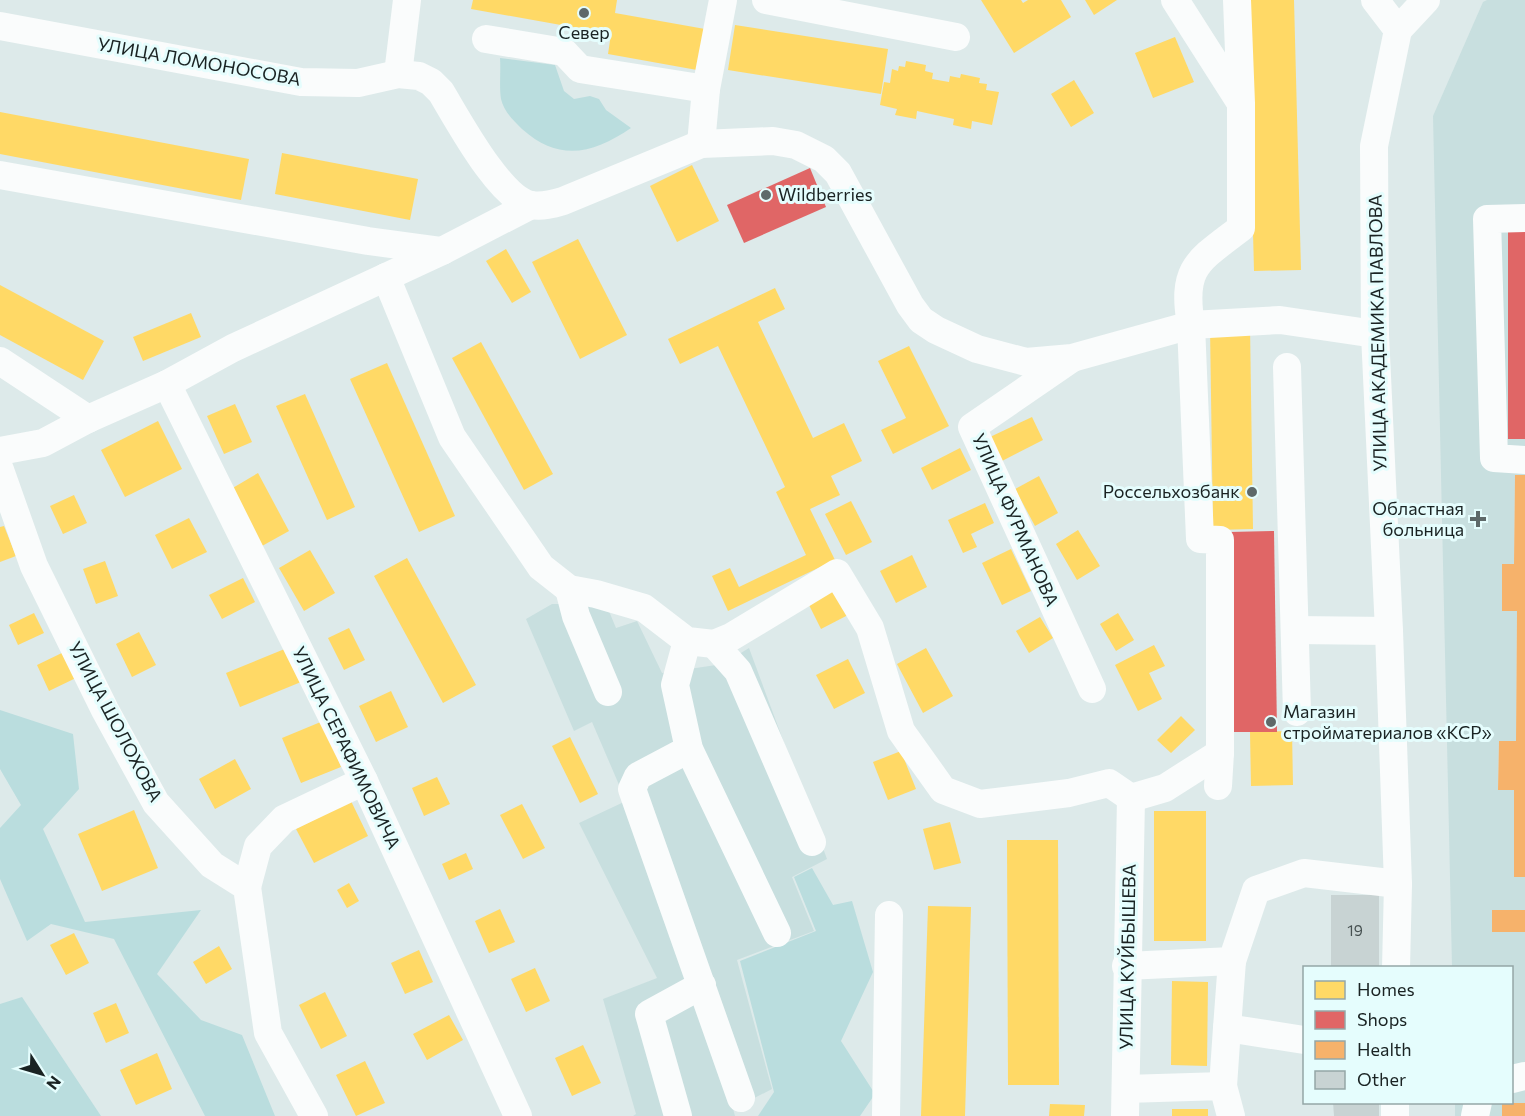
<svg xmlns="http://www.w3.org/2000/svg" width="1525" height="1116" font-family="Commissioner,sans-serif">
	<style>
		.built { fill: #c8dfdf }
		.green { fill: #baddde }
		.homes { fill: #ffd966 }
		.shops { fill: #e06666 }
		.health { fill: #f6b26b }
		.building { fill: #c8d3d3 }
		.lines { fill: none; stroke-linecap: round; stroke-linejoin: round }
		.minor { stroke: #fafcfc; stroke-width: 28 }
		.poi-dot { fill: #5e6969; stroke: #e5fdfd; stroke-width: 2 }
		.labels { text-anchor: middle; stroke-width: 6; stroke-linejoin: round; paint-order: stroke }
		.number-label { font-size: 15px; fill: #465050 }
		.poi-label { font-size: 18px; fill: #1a2323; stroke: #e5fdfd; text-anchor: start }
		.street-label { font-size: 18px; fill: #1a2323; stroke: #e5fdfd }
	</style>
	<rect width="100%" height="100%" fill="#ddeaea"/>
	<g class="built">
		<polygon points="1487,0 1525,0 1525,225 1508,225 1508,439 1525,439 1525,475 1515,475 1514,564 1502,564 1502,611 1517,611 1516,741 1499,741 1498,790 1514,790 1514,877 1525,877 1525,1116 1455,1116 1455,1103 1512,1102 1512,968 1452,967 1433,116 1483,2"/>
		<polygon points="552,604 606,604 616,628 637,621 662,673 723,664 749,648 827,859 792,877 814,931 737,960 772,1089 733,1109 735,1116 633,1116 636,1114 603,999 657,978 579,823 626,801 592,722 574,731 526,619"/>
	</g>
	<g class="green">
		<path d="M 500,58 L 555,65 L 564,91 L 574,99 L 590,96 L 599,99 L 606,110 L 631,128 C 594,153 560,163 522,129 C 514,121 504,112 501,99 C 499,86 501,71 500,58 Z"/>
		<polygon points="0,710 73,734 79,789 43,829 85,922 201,910 157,974 201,1020 242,1035 275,1116 205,1116 114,939 51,924 27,941 0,879 0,828 21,805 0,769"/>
		<polygon points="812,868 833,905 852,901 873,972 841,1041 875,1094 860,1116 758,1116 774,1092 740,961 816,931 794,877"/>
		<polygon points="22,997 101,1116 0,1116 0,1004"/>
	</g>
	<g class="homes">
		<polygon points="473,0 617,0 615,13 705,29 697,70 608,54 611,34 471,9"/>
		<polygon points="981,0 1021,0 1023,3 1028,0 1061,0 1071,17 1014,53"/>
		<polygon points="1085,0 1117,0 1094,15"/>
		<polygon points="1247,0 1294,0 1301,270 1254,271"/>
		<polygon points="735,25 888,49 881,94 728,70"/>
		<polygon points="1175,37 1194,82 1153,98 1135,53"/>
		<polygon points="906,61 926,65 925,71 933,73 932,79 949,82 950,76 960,78 961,74 980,78 979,83 987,84 986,90 999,92 992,125 972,121 971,129 953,125 954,119 917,111 916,119 895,115 897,109 880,105 884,82 890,83 892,69 898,71 899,66 905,67"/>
		<polygon points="1074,80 1094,113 1071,127 1051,94"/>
		<polygon points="0,112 249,159 241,200 0,154"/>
		<polygon points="282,153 418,179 410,220 275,194"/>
		<polygon points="692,165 719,221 677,242 650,186"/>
		<polygon points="578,239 627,335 580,359 532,262"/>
		<polygon points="506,249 531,292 512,303 486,261"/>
		<polygon points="0,285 104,341 83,380 0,335"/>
		<polygon points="775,288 785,309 758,322 813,438 844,423 862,461 831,476 840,495 810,509 835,560 728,611 712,576 730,568 739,587 806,555 776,492 785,487 718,346 680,364 668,339"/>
		<polygon points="191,313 201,337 143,361 133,337"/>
		<polygon points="1250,326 1253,529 1213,530 1210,327"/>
		<polygon points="481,342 553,474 524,490 452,358"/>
		<polygon points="909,346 949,426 893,454 881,430 906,418 878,361"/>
		<polygon points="387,363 455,516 419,532 350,379"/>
		<polygon points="305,394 355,507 327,520 276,406"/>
		<polygon points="235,404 252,442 224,454 207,416"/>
		<polygon points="1032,417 1043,440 1002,461 990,437"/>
		<polygon points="158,421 182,469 125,497 101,450"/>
		<polygon points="960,448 971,470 932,490 921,468"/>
		<polygon points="258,473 289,531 262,546 231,489"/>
		<polygon points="1039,476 1058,513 1035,526 1015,489"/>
		<polygon points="74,495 87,523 63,534 50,506"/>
		<polygon points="851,501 872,542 846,555 825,514"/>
		<polygon points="985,503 994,523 971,534 977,547 963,553 948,520"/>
		<polygon points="189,518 207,552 172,569 155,535"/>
		<polygon points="4,526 16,556 0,562 0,527"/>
		<polygon points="1078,530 1100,566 1077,580 1056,544"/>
		<polygon points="1011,549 1031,591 1002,605 982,563"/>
		<polygon points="310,550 335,593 304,611 279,568"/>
		<polygon points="912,555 927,587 896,603 880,571"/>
		<polygon points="407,558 476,685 443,703 374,576"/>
		<polygon points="105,561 118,596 96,604 83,569"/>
		<polygon points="243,578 255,602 222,619 209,595"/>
		<polygon points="834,582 850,614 821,629 805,597"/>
		<polygon points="34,613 44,633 18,645 9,625"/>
		<polygon points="1118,613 1134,640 1116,651 1100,624"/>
		<polygon points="1040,617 1053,638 1029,653 1016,631"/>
		<polygon points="349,628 365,660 344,670 328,638"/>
		<polygon points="139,632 156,665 132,677 116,644"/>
		<polygon points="1154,645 1165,666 1149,673 1162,699 1138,711 1115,665"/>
		<polygon points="287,648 301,682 240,707 226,673"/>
		<polygon points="926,648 953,696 923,713 897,664"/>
		<polygon points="68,650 80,676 49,691 37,665"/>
		<polygon points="848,659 865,693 834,709 816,675"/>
		<polygon points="391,691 408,727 376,742 359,706"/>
		<polygon points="1181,716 1195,730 1171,753 1157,740"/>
		<polygon points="323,721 341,767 301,783 282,738"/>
		<polygon points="1292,731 1293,785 1251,786 1250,732"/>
		<polygon points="570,737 598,794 580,803 552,746"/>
		<polygon points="901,751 916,789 888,800 873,762"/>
		<polygon points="235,759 251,789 215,809 199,779"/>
		<polygon points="437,777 450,804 424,816 412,788"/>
		<polygon points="351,801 368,836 314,863 296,829"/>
		<polygon points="522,804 545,848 523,859 500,815"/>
		<polygon points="134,810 158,868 102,891 78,834"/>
		<rect x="1154" y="811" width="52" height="130"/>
		<polygon points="950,822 961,863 934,870 923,829"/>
		<polygon points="1007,840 1058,840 1059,1085 1008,1085"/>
		<polygon points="466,853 473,869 449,880 442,864"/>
		<polygon points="349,883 359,901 347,908 337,890"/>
		<polygon points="928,906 971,907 965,1116 921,1116"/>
		<polygon points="500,909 515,942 489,953 475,921"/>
		<polygon points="74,933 89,963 66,975 50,945"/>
		<polygon points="219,946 232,969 206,984 193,962"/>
		<polygon points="419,950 433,982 405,994 391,963"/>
		<polygon points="535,968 550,1001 526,1012 511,979"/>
		<polygon points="1172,981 1208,982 1207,1066 1171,1065"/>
		<polygon points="325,992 347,1036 321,1049 299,1005"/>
		<polygon points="116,1003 129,1033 106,1043 93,1013"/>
		<polygon points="449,1015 463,1040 427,1060 413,1034"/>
		<polygon points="583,1045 601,1083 572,1096 555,1058"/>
		<polygon points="157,1053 172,1089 136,1105 120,1070"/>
		<polygon points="365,1061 385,1103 356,1116 336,1075"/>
		<polygon points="1050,1104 1085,1105 1084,1116 1049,1116"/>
		<rect x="1172" y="1109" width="36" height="7"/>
	</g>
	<g class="shops">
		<polygon points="810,168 826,207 744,243 727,205"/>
		<rect x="1508" y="225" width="17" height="214"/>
		<polygon points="1274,531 1277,732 1232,732 1229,532"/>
	</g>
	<g class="health">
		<polygon points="1515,475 1525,475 1525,877 1514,877 1514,790 1498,790 1499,741 1516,741 1517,611 1502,611 1502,564 1514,564"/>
		<rect x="1492" y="910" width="33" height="22"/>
		<rect x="1502" y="1103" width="23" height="13"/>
	</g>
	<g class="building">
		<rect x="1331" y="895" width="48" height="73"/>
		<polygon points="1333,1102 1379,1102 1379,1116 1334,1116"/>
	</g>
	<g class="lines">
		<g class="minor">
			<polyline points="766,0 956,37"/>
			<polyline points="1175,0 1240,102"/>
			<polyline points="1375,0 1398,30"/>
			<path d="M 0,26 L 301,82 L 358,83 L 398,74 L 419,76 L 431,82 L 441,92 C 458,120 500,199 531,205 C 542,207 553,204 563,201 L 701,144 L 773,141 L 796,145 L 824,159 L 838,173 L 910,305 L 921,320 L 936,330 L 977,349 L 1026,362 L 1072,358 L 1191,325 L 1280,320 L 1375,334"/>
			<polyline points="486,39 564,52 580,69 706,89"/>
			<polyline points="398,74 407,0"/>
			<polyline points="701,144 706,89 723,0"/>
			<polyline points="0,175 368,241 442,251"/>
			<polyline points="1525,218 1487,219 1494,458 1525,460"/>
			<polyline points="386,277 452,437 541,567 569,589 596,594 644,608 687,641 714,644 731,637 837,573 870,628 901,731 943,790 980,804 1069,793 1109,783 1131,798"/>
			<polyline points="1071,359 972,427 1092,689"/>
			<polyline points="0,361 88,419"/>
			<polyline points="1287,367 1297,712"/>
			<polyline points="167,384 364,781 518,1116"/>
			<polyline points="0,451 43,443 88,419 167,384 233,348 442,251 531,205"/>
			<polyline points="0,470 34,566 105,710 156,803 212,865 247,887 268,1033 314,1116"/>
			<polyline points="569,589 576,616 608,692"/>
			<polyline points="1295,630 1389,631"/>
			<polyline points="687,641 675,685 689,749 777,933"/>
			<polyline points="714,644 738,671 812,842"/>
			<polyline points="689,749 638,776 632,789 741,1098"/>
			<path d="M 1218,786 L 1220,753 L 1220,540 L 1200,539 L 1191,325 C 1181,267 1198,261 1241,228 L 1241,103 L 1237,0"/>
			<polyline points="1131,798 1165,788 1220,753"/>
			<polyline points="247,887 258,846 284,819 364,781"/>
			<polyline points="1232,961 1227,1028 1304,1040"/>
			<polyline points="1126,966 1232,961 1256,890 1304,873 1398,884"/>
			<polyline points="1396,968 1398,884 1389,631 1375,334 1374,146 1398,30 1426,0"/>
			<polyline points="1512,1079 1525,1076"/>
			<polyline points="1223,1086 1227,1028"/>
			<polyline points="1126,1089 1223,1086 1231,1116"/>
			<polyline points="1395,1102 1395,1116"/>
			<polyline points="678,1116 649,1014 702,985"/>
			<polyline points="886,1116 889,915"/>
			<polyline points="1125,1116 1131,798"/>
			<polyline points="1475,1116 1478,1102"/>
		</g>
	</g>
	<g class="poi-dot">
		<circle cx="584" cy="13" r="6"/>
		<circle cx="766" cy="195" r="6"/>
		<circle cx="1252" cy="492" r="6"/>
		<path d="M1475 510h6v6h6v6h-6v6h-6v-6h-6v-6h6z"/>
		<circle cx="1271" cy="722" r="6"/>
	</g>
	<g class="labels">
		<g class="number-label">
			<text x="1355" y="936">19</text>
		</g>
		<g class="poi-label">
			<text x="584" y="39" text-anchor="middle">Север</text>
			<text x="778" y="201">Wildberries</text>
			<text x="1240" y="498" text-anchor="end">Россельхозбанк</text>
			<text x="1464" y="515" text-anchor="end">Областная<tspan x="1464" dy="21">больница</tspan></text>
			<text x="1283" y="718">Магазин<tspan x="1283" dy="21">стройматериалов «КСР»</tspan></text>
		</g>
		<g class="street-label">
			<text transform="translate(199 62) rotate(10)" y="6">УЛИЦА ЛОМОНОСОВА</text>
			<text transform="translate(1378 333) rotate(-91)" y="6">УЛИЦА АКАДЕМИКА ПАВЛОВА</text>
			<text transform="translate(1015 520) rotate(66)" y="6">УЛИЦА ФУРМАНОВА</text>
			<text transform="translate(115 722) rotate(62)" y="6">УЛИЦА ШОЛОХОВА</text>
			<text transform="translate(346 748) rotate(64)" y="6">УЛИЦА СЕРАФИМОВИЧА</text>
			<text transform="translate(1128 957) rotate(-89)" y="6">УЛИЦА КУЙБЫШЕВА</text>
		</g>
	</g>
	<rect x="1303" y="966" width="210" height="138" fill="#e5fdfd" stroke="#94a6a6" stroke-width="1.5"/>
	<rect x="1315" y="981" width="30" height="18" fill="#ffd966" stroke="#94a6a6" stroke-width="1.5"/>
	<text x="1357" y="996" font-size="18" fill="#1a2323">Homes</text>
	<rect x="1315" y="1011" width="30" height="18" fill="#e06666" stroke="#94a6a6" stroke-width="1.5"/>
	<text x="1357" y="1026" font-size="18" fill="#1a2323">Shops</text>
	<rect x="1315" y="1041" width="30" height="18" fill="#f6b26b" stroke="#94a6a6" stroke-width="1.5"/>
	<text x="1357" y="1056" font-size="18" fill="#1a2323">Health</text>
	<rect x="1315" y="1071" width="30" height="18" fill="#c8d3d3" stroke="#94a6a6" stroke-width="1.5"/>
	<text x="1357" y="1086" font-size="18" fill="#1a2323">Other</text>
	<g transform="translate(42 1074) rotate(127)" stroke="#e5fdfd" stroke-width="4.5" paint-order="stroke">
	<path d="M0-4.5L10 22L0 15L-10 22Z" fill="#1a2323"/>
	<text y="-9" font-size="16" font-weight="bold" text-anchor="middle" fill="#1a2323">N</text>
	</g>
</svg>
